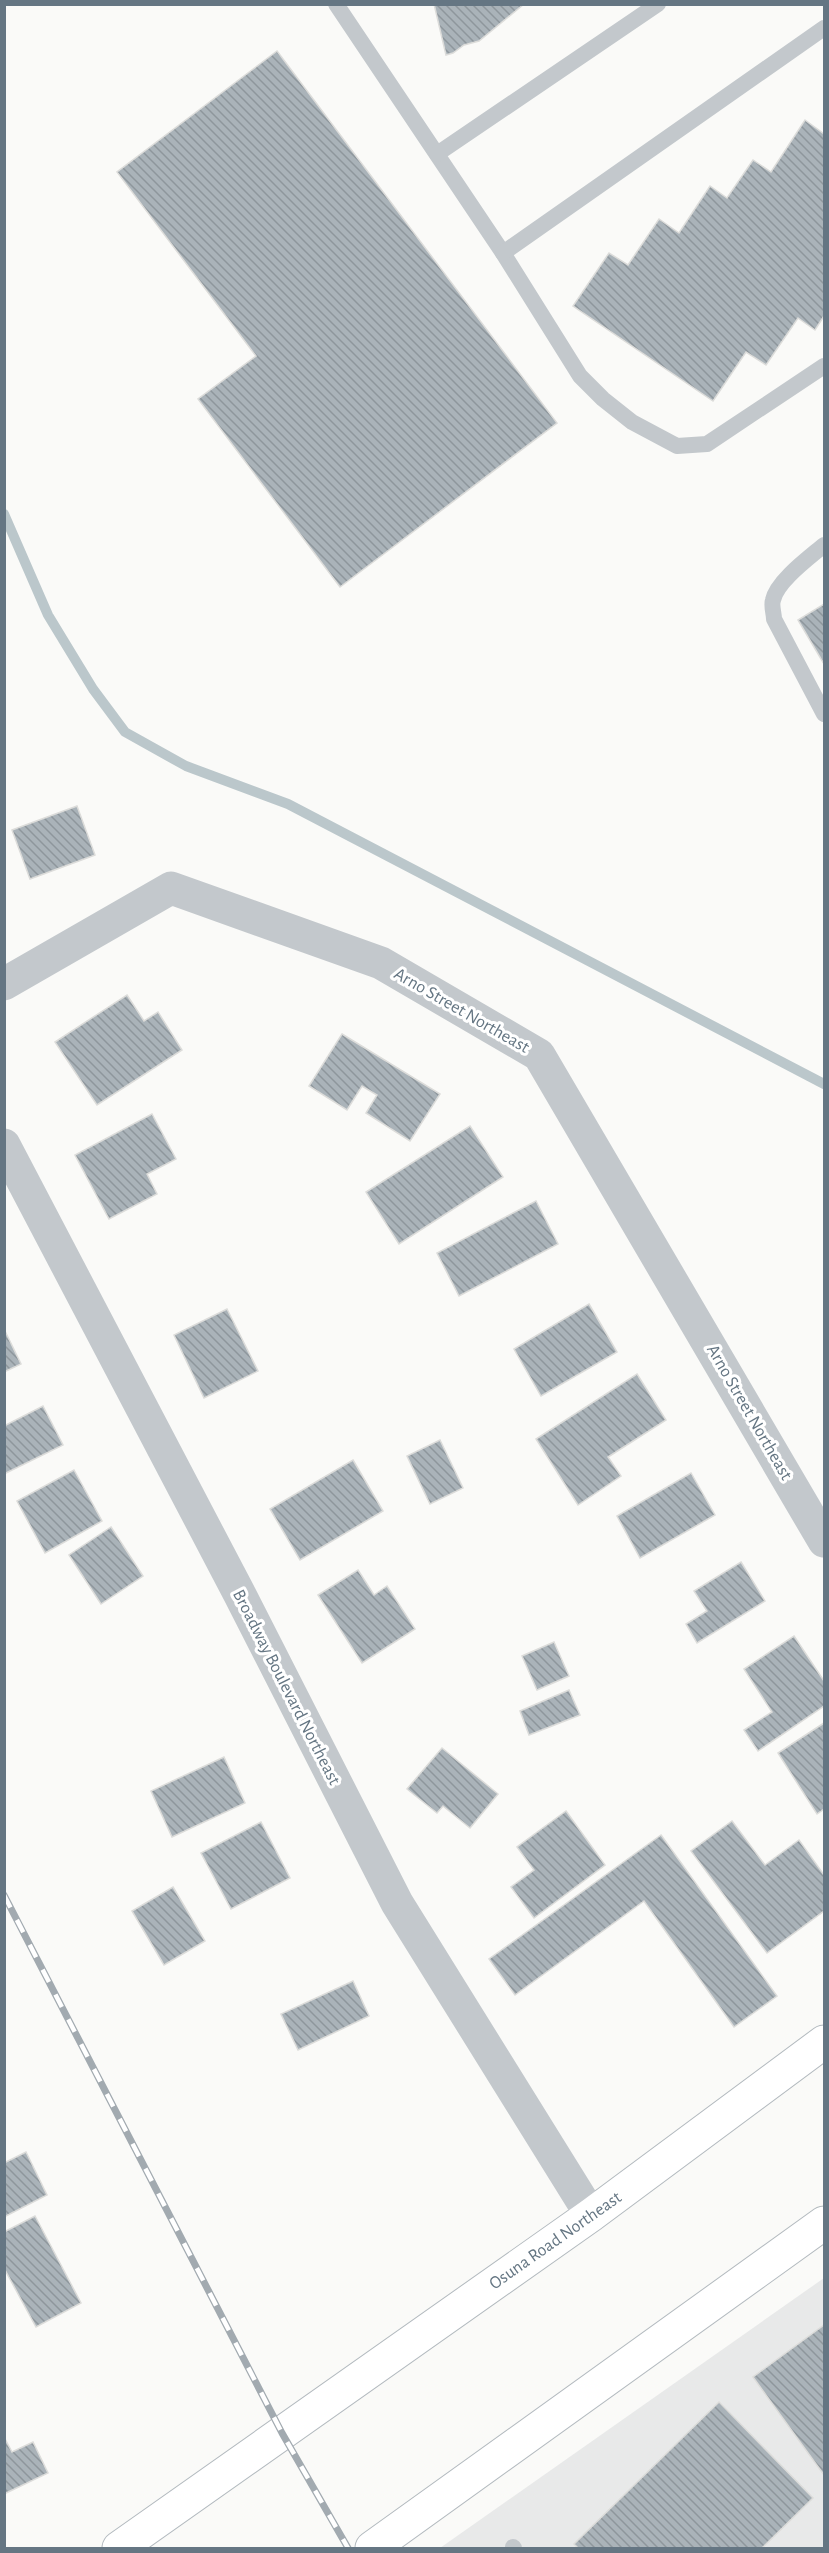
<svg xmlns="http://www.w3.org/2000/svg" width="829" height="2553" font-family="'Alegreya Sans',sans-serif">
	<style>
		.built { fill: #e8e9e9 }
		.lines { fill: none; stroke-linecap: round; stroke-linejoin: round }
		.stream { stroke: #bbc7cb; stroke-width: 10 }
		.building { fill: url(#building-back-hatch); stroke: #dcdcda; stroke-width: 1.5 }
		.secondary-casing { stroke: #b3babf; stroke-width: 35 }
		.service { stroke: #c3c8cc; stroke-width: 16 }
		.minor { stroke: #c3c8cc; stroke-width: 33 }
		.secondary { stroke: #fff; stroke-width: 33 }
		.rail-casing { stroke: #a2aab0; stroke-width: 7 }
		.rail { stroke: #fff; stroke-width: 4.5; stroke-dasharray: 14; stroke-linecap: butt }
		.labels { text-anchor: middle; stroke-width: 6; stroke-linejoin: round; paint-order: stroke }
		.street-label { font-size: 18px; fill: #657683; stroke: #fff }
	</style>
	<defs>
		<pattern id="building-back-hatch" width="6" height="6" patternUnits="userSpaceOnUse" patternTransform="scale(1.5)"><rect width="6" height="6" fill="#aab3b9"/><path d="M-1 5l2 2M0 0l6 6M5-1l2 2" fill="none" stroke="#8e969c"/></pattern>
	</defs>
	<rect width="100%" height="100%" fill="#fafaf8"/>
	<polygon class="built" points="824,2278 824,2548 440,2548"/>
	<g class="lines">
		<polyline class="stream" points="4,514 48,615 93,689 125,732 186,766 288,804 824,1084"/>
	</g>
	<g class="building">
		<polygon points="434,4 524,4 479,41 464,45 453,53 446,55"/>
		<polygon points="277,51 557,423 340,587 198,399 256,356 117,172"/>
		<polygon points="805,120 824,134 824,316 815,330 798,318 766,365 746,352 713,401 573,306 609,253 628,265 659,219 679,233 710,186 727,198 753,160 771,172"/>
		<polygon points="824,604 824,664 798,620"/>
		<polygon points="77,806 95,855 30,879 12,830"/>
		<polygon points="127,995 144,1021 158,1012 182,1050 97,1105 55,1042"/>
		<polygon points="342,1034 440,1094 410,1141 366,1113 377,1095 362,1086 347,1110 309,1086"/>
		<polygon points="152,1114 176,1159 147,1174 157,1194 109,1219 75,1155"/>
		<polygon points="470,1126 503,1177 399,1244 366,1192"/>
		<polygon points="536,1201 558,1244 459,1296 437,1253"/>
		<polygon points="589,1304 617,1352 541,1396 514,1349"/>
		<polygon points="227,1309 258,1371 204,1398 174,1335"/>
		<polygon points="4,1329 21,1364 4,1372"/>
		<polygon points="637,1374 666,1420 608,1457 621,1476 578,1505 536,1439"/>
		<polygon points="43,1406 63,1445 4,1474 4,1426"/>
		<polygon points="440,1440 463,1488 430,1504 407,1456"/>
		<polygon points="353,1460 383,1511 300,1560 270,1509"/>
		<polygon points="74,1470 102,1521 45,1553 17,1501"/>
		<polygon points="691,1473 715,1515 640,1558 617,1516"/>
		<polygon points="111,1527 143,1576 101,1604 69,1555"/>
		<polygon points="741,1562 765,1601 697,1643 686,1624 707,1611 694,1591"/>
		<polygon points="358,1570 374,1595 387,1586 415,1629 362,1663 318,1595"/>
		<polygon points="794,1636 824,1681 824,1706 758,1751 744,1730 772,1712 744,1669"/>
		<polygon points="554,1642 569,1676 537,1690 522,1656"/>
		<polygon points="569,1690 580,1715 529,1735 520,1711"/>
		<polygon points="824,1723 824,1809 817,1814 778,1753"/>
		<polygon points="442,1748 498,1794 470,1828 443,1806 437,1813 407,1789"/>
		<polygon points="224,1757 245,1803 172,1837 151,1791"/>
		<polygon points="566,1811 605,1865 534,1918 511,1887 534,1870 517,1847"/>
		<polygon points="732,1821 765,1865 799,1840 824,1875 824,1911 767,1953 691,1851"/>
		<polygon points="261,1822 290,1878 231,1909 201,1853"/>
		<polygon points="661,1835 777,1996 734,2027 644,1901 515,1995 489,1959"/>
		<polygon points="173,1887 205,1941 164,1965 132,1911"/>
		<polygon points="353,1981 369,2016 298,2050 281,2014"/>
		<polygon points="26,2152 47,2195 4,2217 4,2163"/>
		<polygon points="35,2216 81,2303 36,2327 4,2268 4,2232"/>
		<polygon points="824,2325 824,2475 753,2377"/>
		<polygon points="719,2402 813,2498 762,2548 578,2548 574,2544"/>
		<polygon points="4,2437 12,2452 33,2442 48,2473 4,2494"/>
	</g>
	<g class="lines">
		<defs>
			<g id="secondary">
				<polyline points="119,2548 591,2215 824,2042"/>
				<polyline points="372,2548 824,2223"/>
			</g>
		</defs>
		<use href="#secondary" class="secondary-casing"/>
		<g class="service">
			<polyline points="336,4 503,253 580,376 603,399 632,422 677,446 707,444 824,366"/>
			<polyline points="437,154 658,4"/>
			<polyline points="503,253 824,28"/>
			<path d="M 824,545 C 810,557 777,581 773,600 C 771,606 774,613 774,619 L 824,714"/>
			<polyline points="513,2547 514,2548"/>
		</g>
		<g class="minor">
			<polyline points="4,984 171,888 381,963 539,1055 824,1541"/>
			<polyline points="4,1145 239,1593 397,1903 591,2215"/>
		</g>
		<use href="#secondary" class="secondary"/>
		<defs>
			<polyline id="rail" points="4,1895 282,2433 348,2548"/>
		</defs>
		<use href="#rail" class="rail-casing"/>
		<use href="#rail" class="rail"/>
	</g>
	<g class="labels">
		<g class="street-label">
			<text transform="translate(462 1010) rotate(30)" y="6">Arno Street Northeast</text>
			<text transform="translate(750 1412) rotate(60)" y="6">Arno Street Northeast</text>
			<text transform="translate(287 1687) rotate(63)" y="6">Broadway Boulevard Northeast</text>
			<text transform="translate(555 2240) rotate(-35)" y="6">Osuna Road Northeast</text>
		</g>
	</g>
	<rect width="829" height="2553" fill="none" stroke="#657683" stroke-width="12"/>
</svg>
